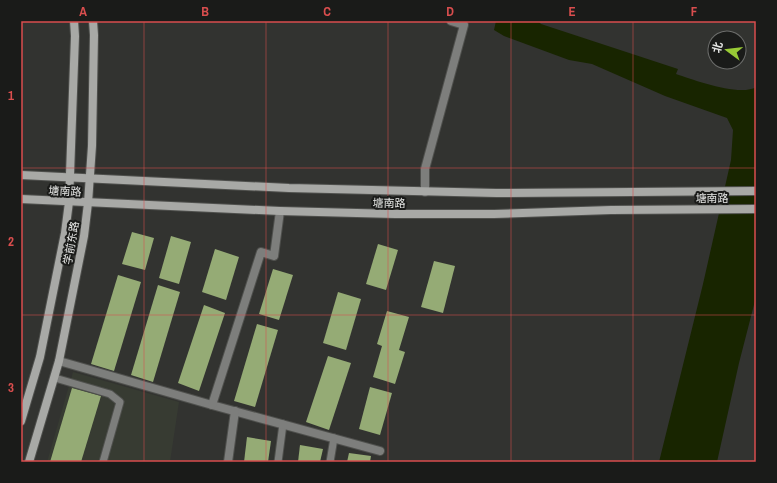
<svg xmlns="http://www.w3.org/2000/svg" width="777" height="483" font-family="'Archivo Narrow','Noto Sans SC',sans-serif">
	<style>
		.built { fill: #373b32 }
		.water { fill: #182500 }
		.building { fill: #95ab75 }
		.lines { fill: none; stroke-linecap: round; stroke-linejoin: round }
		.lane-casing { stroke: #4f504d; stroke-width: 9 }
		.street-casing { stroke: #4f504d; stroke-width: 10 }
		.secondary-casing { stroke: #4f504d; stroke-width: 10 }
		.lane { stroke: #7d7e7c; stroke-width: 7 }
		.street { stroke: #7d7e7c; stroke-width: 8 }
		.secondary { stroke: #a8a9a6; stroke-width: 8 }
		.grid { fill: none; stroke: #d94e4e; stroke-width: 1; stroke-opacity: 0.55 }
		.labels { text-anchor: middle; stroke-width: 4; stroke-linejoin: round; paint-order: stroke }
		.street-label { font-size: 11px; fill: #e7e8e6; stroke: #1a1b19 }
		.neatline { fill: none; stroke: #d94e4e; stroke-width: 1.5 }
		.grid-label { font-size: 13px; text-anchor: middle; font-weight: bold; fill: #d94e4e }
	</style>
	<rect width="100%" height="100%" fill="#323330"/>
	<polygon class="built" points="73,372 179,402 170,462 47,462"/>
	<path class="water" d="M 496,21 L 538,21 L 541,24 L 678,69 L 676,74 C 694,80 740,97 756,87 L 756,297 L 739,363 L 717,462 L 659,462 L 703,284 L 731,160 L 733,130 L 727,118 L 665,96 L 592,64 L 569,60 L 504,36 L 494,30 Z"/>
	<g class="building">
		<polygon points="132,232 154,238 145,270 122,264"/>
		<polygon points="171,236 191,242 179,284 159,278"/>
		<polygon points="378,244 398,250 386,290 366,284"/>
		<polygon points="215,249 239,257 226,300 202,292"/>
		<polygon points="434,261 455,266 443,313 421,307"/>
		<polygon points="273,269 293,275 279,320 259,314"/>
		<polygon points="118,275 141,282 114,371 91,364"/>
		<polygon points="158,285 180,292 153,382 131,375"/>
		<polygon points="338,292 361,299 346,350 323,343"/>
		<polygon points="204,305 225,313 199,391 178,383"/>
		<polygon points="387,311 409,317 399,350 405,352 395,384 373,377 382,346 377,344"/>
		<polygon points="257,324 278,330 255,407 234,401"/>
		<polygon points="328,356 351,363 329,430 306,422"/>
		<polygon points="370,387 392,393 380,435 359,429"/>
		<polygon points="72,388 101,396 81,462 50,462"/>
		<polygon points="247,437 271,441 268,462 244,462"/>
		<polygon points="300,445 323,449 320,462 298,462"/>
		<polygon points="349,453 371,456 370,462 347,462"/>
	</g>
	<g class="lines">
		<defs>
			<g id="lane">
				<polyline points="55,378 110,394 120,402 103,462"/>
				<polyline points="278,462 283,424"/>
				<polyline points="330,462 334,438"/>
			</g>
			<g id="street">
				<polyline points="425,192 425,169 464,25 451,21"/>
				<polyline points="59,361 212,405 380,451"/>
				<polyline points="212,405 261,252 274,256 280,211"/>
				<polyline points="228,462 235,411"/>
			</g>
			<g id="secondary">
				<polyline points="21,175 289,188 496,193 756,191"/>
				<polyline points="21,199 280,211 395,214 494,214 611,210 756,209"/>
				<polyline points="21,421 40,357 65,233 69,202 75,36 74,21"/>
				<polyline points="29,462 59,361 84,236 88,203 92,146 94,35 93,21"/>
			</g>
		</defs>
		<use href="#lane" class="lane-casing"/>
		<use href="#street" class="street-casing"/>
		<use href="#secondary" class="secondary-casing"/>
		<use href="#lane" class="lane"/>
		<use href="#street" class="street"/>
		<use href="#secondary" class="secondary"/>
	</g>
	<path class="grid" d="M 144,21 L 144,462M 266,21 L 266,462M 388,21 L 388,462M 511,21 L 511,462M 633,21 L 633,462M 21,168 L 756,168M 21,315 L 756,315"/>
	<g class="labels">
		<g class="street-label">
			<text transform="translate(65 191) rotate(3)" y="4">塘南路</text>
			<text x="712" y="202">塘南路</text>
			<text transform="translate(389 203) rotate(1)" y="4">塘南路</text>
			<text transform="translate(71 243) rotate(-80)" y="4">学前东路</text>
		</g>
	</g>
	<rect width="777" height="483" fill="none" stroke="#1a1b19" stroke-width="44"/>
	<g transform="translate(727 50) rotate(285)"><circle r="19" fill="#1a1b19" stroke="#6c6d6b"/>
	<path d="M0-3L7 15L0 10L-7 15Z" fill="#99cb36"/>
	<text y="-6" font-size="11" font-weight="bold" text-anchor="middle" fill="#e7e8e6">北</text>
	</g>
	<rect x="22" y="22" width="733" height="439" class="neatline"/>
	<g class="grid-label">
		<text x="83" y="16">A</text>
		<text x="205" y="16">B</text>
		<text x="327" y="16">C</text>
		<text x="450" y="16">D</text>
		<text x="572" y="16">E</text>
		<text x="694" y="16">F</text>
		<text x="11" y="100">1</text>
		<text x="11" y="246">2</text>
		<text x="11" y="392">3</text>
	</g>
</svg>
